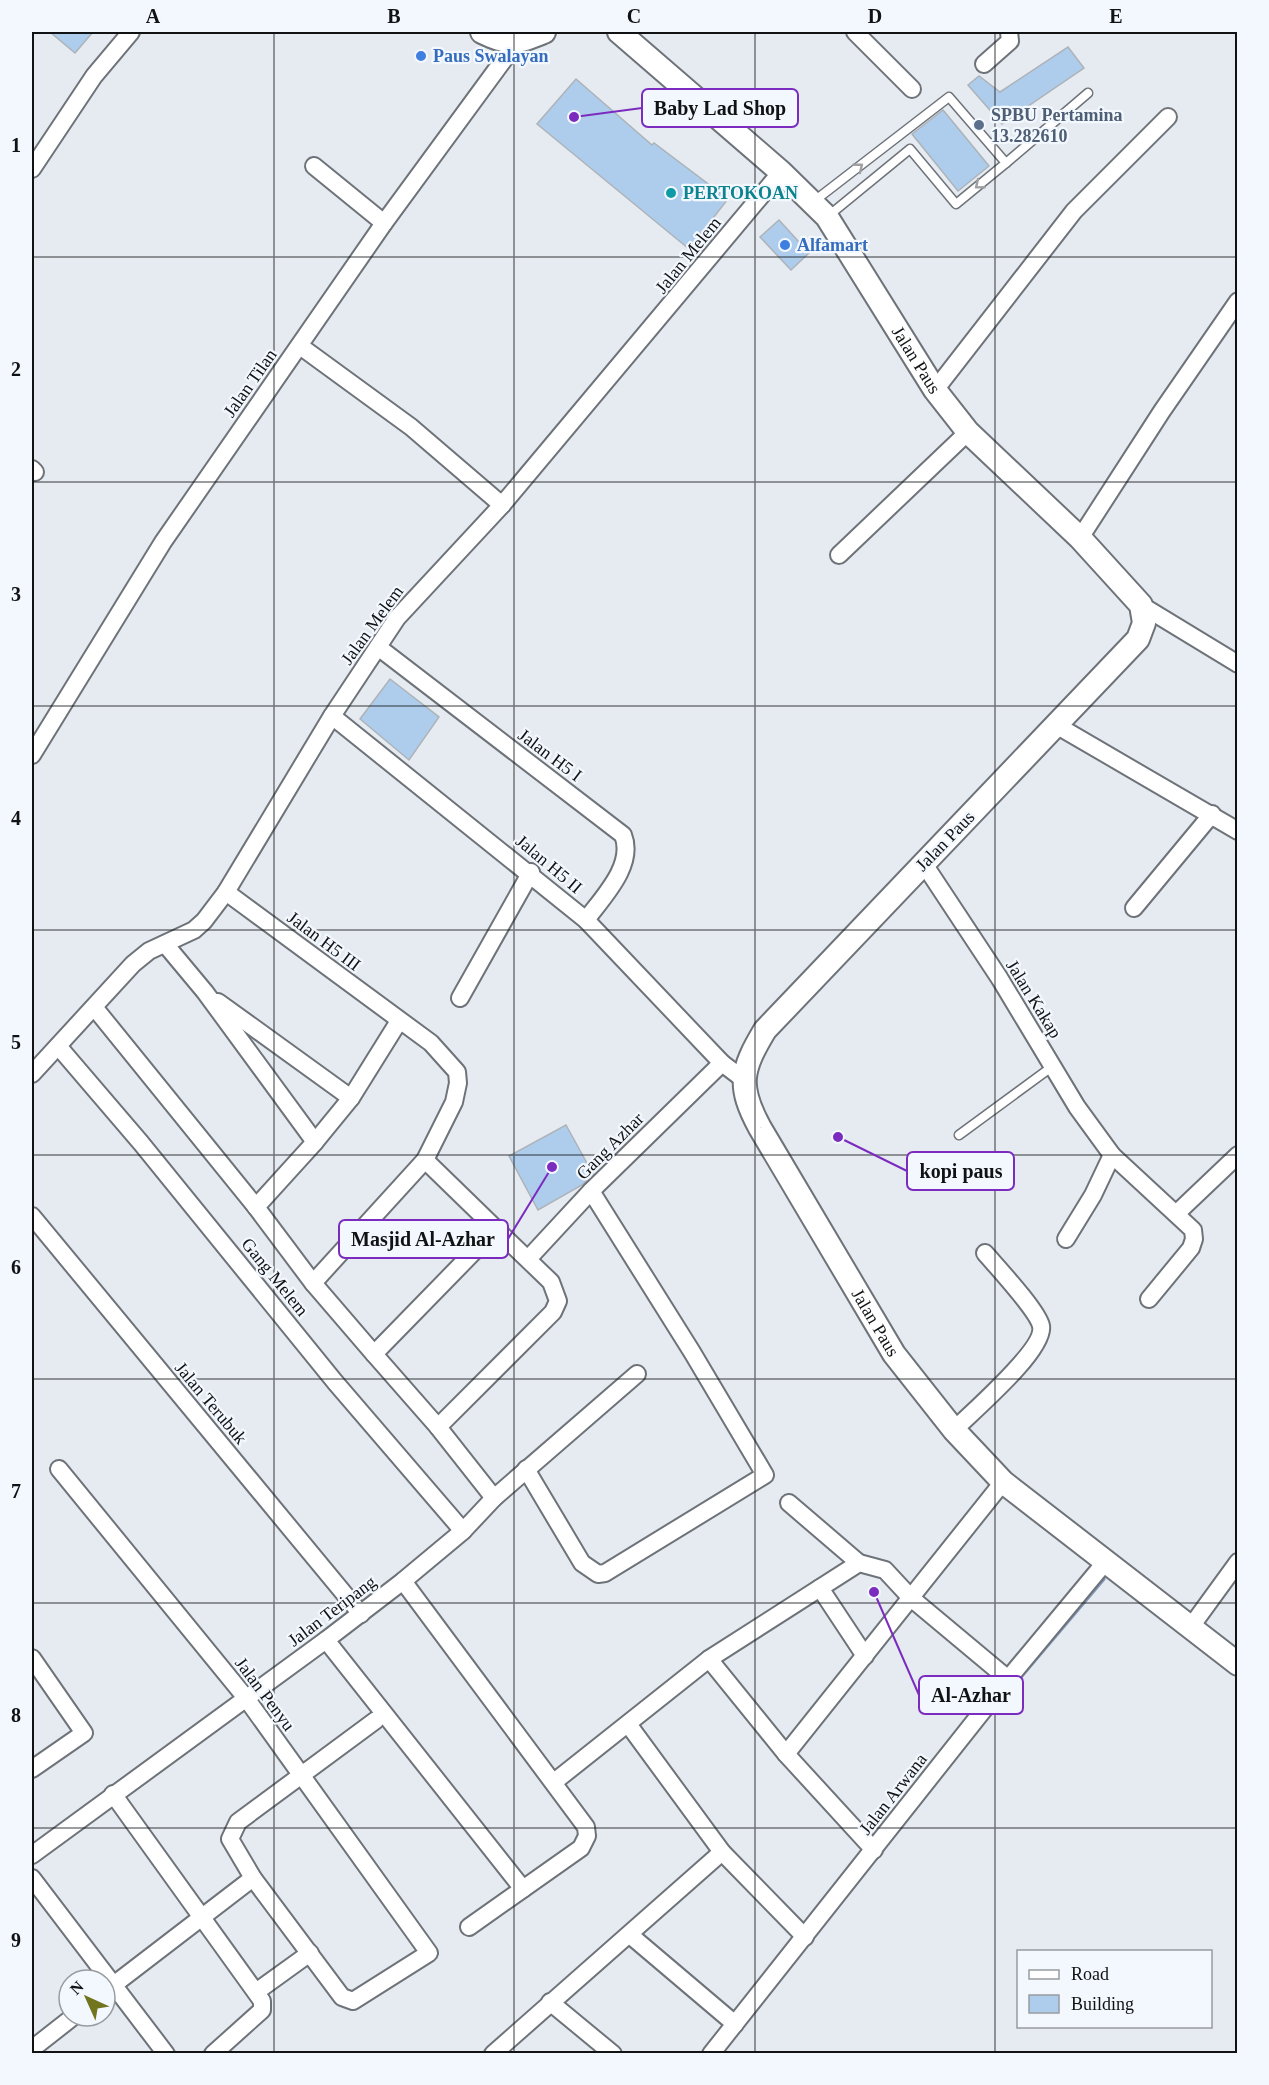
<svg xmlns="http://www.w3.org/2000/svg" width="1269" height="2085" font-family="Georgia,serif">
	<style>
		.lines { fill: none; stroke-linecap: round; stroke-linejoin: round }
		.stream { stroke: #839abb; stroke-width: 5 }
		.building { fill: #aecded; stroke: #adb3b8; stroke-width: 1.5 }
		.service-casing { stroke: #6e7379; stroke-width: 11 }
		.minor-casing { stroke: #6e7379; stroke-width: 20 }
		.secondary-casing { stroke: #6e7379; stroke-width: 26 }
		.service { stroke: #fff; stroke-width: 8 }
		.minor { stroke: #fff; stroke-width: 16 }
		.secondary { stroke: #fff; stroke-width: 22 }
		.oneway { stroke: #9fa0a1 }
		.grid { fill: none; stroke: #101214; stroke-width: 1.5; stroke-opacity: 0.55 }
		.shop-dot { fill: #3f7fe0; stroke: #f2f8fe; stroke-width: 2 }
		.service-dot { fill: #5c6f8a; stroke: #f2f8fe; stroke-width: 2 }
		.culture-dot { fill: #0f9aa8; stroke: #f2f8fe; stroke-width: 2 }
		.labels { text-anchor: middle; stroke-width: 4.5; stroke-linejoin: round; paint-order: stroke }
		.shop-label { font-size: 18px; font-weight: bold; fill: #366cbe; stroke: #f2f8fe; text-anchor: start }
		.service-label { font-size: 18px; font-weight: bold; fill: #4e5e75; stroke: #f2f8fe; text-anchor: start }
		.culture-label { font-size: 18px; font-weight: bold; fill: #0d838f; stroke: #f2f8fe; text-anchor: start }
		.street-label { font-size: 18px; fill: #101214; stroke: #f2f8fe }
		.leader { fill: none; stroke: #7b2cbf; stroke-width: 2 }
		.callout-dot { fill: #7b2cbf; stroke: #f2f8fe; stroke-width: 2 }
		.callout { fill: #f2f8fe; stroke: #7b2cbf; stroke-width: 2 }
		.callout-label { font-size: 20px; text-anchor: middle; font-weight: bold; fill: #101214 }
		.neatline { fill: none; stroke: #101214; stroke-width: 2 }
		.grid-label { font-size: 20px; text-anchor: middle; font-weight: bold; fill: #101214 }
	</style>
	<rect width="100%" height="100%" fill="#e5ebf0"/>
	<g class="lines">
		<polyline class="stream" points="1009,1690 1103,1579"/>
	</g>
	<g class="building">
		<polygon points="50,32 93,32 75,53"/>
		<polygon points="1068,47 1084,68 1002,124 968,85 979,76 1000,92"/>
		<polygon points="576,79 652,145 654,143 728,199 689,249 537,124"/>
		<polygon points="943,110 989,166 958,191 912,134"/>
		<polygon points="779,220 809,253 791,270 760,237"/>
		<polygon points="390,679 439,717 409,760 360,719"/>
		<polygon points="566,1125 593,1174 582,1185 538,1210 509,1156"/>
	</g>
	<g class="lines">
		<defs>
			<g id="service">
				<polyline points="1006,163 1088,93"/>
				<polyline points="813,202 949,97 1006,163 956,204 910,149 827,217"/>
				<polyline points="959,1135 1053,1066"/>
			</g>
			<g id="minor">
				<polyline points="855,32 912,89"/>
				<polyline points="984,64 1010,41 1009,32"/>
				<polyline points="314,166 384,223"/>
				<polyline points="32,169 94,76 131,32"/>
				<polyline points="300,346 411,427 502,505"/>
				<polyline points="935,390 1074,211 1168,117"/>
				<polyline points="32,469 35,472"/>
				<polyline points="1080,538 1162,411 1238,301"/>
				<polyline points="839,555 968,432"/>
				<polyline points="1141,605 1238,664"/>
				<path d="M 378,647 L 623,835 C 635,865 603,897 586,920"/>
				<polyline points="332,716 586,920 722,1063 743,1079"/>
				<polyline points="1056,725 1238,831"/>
				<polyline points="32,755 163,542 384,223 516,43"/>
				<polyline points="924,864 1000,979 1077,1107 1112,1155 1193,1230 1194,1239 1191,1248 1149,1299"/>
				<polyline points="226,892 431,1043 457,1072 458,1083 454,1102 425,1160 313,1283"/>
				<polyline points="1134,908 1212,814"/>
				<polyline points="165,944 205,992 315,1142"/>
				<polyline points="460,998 531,872"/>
				<polyline points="218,1002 351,1098"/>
				<polyline points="94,1007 256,1207 313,1283 374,1354 496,1229 551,1282 558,1301 553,1312 438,1427 494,1498"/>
				<polyline points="58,1046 141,1143 335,1382 463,1531"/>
				<polyline points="32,1074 133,964 149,951 194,930 204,921 226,892 332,716 397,618 502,505 781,172"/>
				<polyline points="425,1160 496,1229"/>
				<polyline points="256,1207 315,1142 351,1098 399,1021"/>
				<polyline points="1177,1213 1238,1155"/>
				<polyline points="32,1216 361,1614"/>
				<polyline points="1066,1239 1093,1195 1112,1155"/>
				<polyline points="528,1259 591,1191 722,1063"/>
				<polyline points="374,1354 438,1427"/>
				<path d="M 954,1430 C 972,1412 1046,1349 1041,1326 C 1038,1311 997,1267 985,1253"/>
				<polyline points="59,1469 246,1698 429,1953 353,2001 342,1997 253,1878 230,1839 238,1822 376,1720"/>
				<polyline points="526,1469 582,1563 598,1574 605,1573 765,1475 692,1352 591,1191"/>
				<polyline points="789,1503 859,1563"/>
				<polyline points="403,1581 586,1827 587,1836 581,1848 469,1927"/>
				<polyline points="820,1588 865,1656"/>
				<polyline points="1190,1628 1238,1562"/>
				<polyline points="326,1640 523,1889"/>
				<polyline points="32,1658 84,1733 32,1769"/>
				<polyline points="709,1659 786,1754 1003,1482"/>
				<polyline points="628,1724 722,1852 805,1937"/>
				<polyline points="786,1754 874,1850"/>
				<polyline points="554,1782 709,1659 859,1563 885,1570 911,1598 1008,1679"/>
				<polyline points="113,1794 262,2001 262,2010 213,2054"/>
				<polyline points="32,1855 326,1640 403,1581 463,1531 494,1498 637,1374"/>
				<polyline points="32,1878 166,2054"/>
				<polyline points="630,1935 735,2024"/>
				<polyline points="107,1990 253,1878"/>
				<polyline points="256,1992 310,1953"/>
				<polyline points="550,2002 613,2054"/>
				<polyline points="32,2049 74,2016"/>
				<polyline points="493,2054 722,1852"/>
				<polyline points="711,2054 1008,1679 1107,1560"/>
			</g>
			<g id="secondary">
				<path d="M 482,32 C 510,46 516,43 544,32"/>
				<path id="s1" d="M 619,32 L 781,172 L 827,217 L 935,390 L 968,432 L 1080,538 L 1141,605 L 1144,623 L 1138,639 L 765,1030 C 741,1070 737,1086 760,1128 L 894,1354 L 954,1430 L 1003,1482 L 1238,1664"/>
			</g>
		</defs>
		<use href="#service" class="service-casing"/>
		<use href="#minor" class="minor-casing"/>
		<use href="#secondary" class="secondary-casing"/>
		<use href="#service" class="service"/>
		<use href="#minor" class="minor"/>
		<use href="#secondary" class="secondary"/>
	</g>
	<defs><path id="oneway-chevron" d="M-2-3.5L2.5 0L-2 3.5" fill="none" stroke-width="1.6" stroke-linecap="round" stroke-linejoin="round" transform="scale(1.5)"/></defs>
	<g class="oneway">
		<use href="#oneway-chevron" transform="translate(859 167) rotate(-38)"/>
		<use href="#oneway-chevron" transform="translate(979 185) rotate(141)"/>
	</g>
	<path class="grid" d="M 274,32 L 274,2054M 514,32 L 514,2054M 755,32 L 755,2054M 995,32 L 995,2054M 32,257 L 1238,257M 32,482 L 1238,482M 32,706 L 1238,706M 32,930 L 1238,930M 32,1155 L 1238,1155M 32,1379 L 1238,1379M 32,1603 L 1238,1603M 32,1828 L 1238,1828"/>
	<g class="shop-dot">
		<circle cx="421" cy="56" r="6"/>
		<circle cx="785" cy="245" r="6"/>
	</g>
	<circle class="service-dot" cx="979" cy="125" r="6"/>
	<circle class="culture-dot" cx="671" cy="193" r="6"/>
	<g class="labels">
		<g class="shop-label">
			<text x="433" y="62">Paus Swalayan</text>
			<text x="797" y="251">Alfamart</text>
		</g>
		<g class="service-label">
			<text x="991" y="121">SPBU Pertamina<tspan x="991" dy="21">13.282610</tspan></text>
		</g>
		<g class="culture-label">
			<text x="683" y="199">PERTOKOAN</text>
		</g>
		<g class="street-label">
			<text transform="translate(688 255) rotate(-51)" y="6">Jalan Melem</text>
			<text dy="6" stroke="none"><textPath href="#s1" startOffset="447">Jalan Paus</textPath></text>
			<text transform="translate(250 383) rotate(-55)" y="6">Jalan Tilan</text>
			<text transform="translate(372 625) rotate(-54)" y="6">Jalan Melem</text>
			<text transform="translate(550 755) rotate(37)" y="6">Jalan H5 I</text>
			<text transform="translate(945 841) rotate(-46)" y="6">Jalan Paus</text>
			<text transform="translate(549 864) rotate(40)" y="6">Jalan H5 II</text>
			<text transform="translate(324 941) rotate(37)" y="6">Jalan H5 III</text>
			<text transform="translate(1034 999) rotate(58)" y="6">Jalan Kakap</text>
			<text transform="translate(610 1146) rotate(-45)" y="6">Gang Azhar</text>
			<text transform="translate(275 1277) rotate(51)" y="6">Gang Melem</text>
			<text dy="6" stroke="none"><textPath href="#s1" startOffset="1688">Jalan Paus</textPath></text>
			<text transform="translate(211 1403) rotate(50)" y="6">Jalan Terubuk</text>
			<text transform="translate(332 1611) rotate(-37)" y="6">Jalan Teripang</text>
			<text transform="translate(265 1694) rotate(53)" y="6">Jalan Penyu</text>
			<text transform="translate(893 1794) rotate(-52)" y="6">Jalan Arwana</text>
		</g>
	</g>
	<path class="leader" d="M574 117L642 108M838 1137L907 1171M552 1167L508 1239M874 1592L919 1695"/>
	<g class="callout-dot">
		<circle cx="574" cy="117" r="6"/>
		<circle cx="838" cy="1137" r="6"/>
		<circle cx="552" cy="1167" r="6"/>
		<circle cx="874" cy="1592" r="6"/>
	</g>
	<g class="callout">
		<rect x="642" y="89" width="156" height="38" rx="6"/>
		<rect x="907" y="1152" width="107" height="38" rx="6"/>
		<rect x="339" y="1220" width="169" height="38" rx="6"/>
		<rect x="919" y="1676" width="104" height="38" rx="6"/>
	</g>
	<g class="callout-label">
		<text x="720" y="115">Baby Lad Shop</text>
		<text x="961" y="1178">kopi paus</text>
		<text x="423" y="1246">Masjid Al-Azhar</text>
		<text x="971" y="1702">Al-Azhar</text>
	</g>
	<rect width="1269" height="2085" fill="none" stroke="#f2f8fe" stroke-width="66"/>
	<rect x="1017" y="1950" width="195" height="78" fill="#f2f8fe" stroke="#989ca0" stroke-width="1.5"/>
	<rect x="1029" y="1970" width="30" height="9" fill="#ffffff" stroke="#989ca0" stroke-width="1.5"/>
	<text x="1071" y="1980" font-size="18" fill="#101214">Road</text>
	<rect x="1029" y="1995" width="30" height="18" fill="#aecded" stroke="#989ca0" stroke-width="1.5"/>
	<text x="1071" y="2010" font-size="18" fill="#101214">Building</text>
	<g transform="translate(87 1998) rotate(315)"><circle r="28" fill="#f2f8fe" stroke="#989ca0" stroke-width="1.5"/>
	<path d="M0-4.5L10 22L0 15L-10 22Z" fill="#71751d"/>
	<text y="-9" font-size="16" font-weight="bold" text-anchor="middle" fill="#101214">N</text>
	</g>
	<rect x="33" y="33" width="1203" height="2019" class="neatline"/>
	<g class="grid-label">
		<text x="153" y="23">A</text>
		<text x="394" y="23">B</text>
		<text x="634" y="23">C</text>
		<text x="875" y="23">D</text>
		<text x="1116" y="23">E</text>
		<text x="16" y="152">1</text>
		<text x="16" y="376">2</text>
		<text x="16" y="601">3</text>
		<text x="16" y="825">4</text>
		<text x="16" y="1049">5</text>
		<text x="16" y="1274">6</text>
		<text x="16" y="1498">7</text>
		<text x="16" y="1722">8</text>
		<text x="16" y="1947">9</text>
	</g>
</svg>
